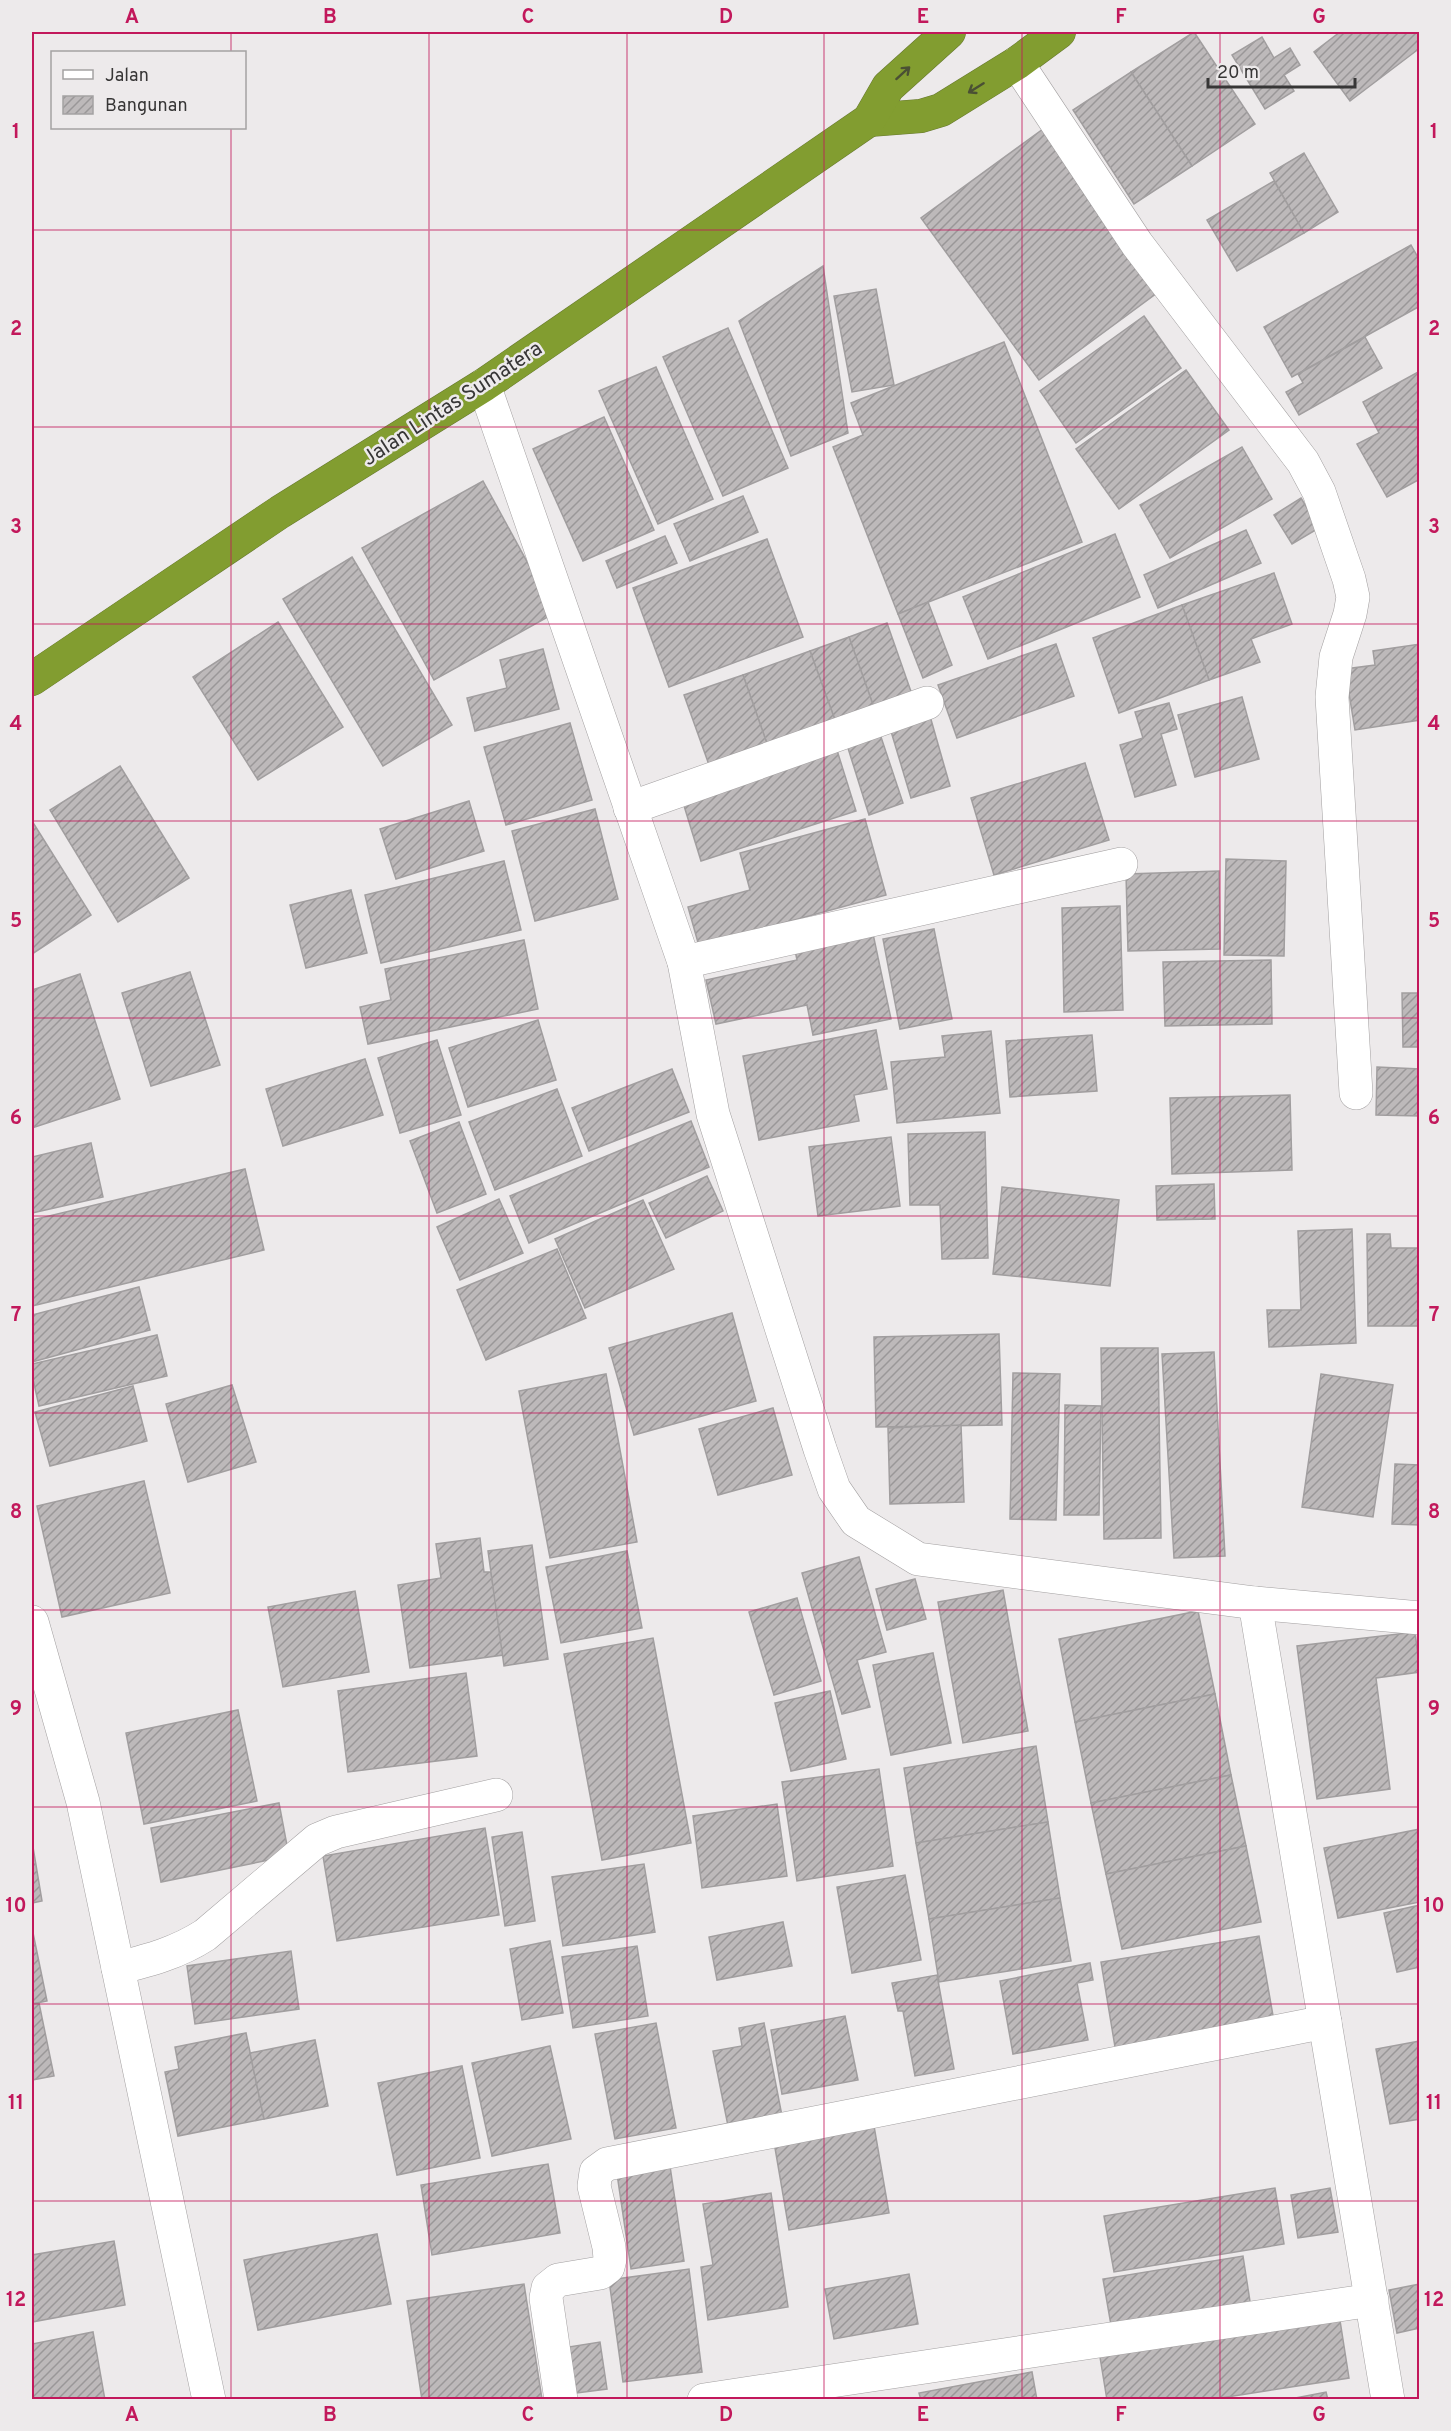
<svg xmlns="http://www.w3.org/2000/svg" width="1451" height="2431" font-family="Overpass,sans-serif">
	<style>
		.building { fill: url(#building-hatch); stroke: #a19e9f; stroke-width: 1.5 }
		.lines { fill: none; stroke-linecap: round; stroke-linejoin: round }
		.minor-casing { stroke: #a3a0a1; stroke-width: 34 }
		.highway-casing { stroke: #687932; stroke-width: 34 }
		.minor { stroke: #fff; stroke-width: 33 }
		.highway { stroke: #829d30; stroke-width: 33 }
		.oneway { stroke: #4a5034 }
		.grid { fill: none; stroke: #c2185b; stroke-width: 1.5; stroke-opacity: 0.55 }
		.labels { text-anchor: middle; stroke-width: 5; stroke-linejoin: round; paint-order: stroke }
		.street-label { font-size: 21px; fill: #373636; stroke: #edeaeb }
		.neatline { fill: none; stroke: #c2185b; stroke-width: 2 }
		.grid-label { font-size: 20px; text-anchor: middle; font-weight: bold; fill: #c2185b }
	</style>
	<defs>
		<pattern id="building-hatch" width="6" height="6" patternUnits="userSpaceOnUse" patternTransform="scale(1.5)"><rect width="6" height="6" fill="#bdb9ba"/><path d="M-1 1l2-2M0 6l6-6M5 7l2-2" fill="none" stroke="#9a9798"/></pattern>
	</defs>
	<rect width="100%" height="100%" fill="#edeaeb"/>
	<g class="building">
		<polygon points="1194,32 1255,124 1192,166 1131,72"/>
		<polygon points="1340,32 1420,32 1420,48 1350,101 1314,52"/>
		<polygon points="1262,37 1274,58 1290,48 1300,65 1284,75 1294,91 1265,109 1232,55"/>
		<polygon points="1131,72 1192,166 1134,204 1073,110"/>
		<polygon points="1043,129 1161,290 1039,380 921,218"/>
		<polygon points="1304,153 1338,212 1304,233 1270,173"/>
		<polygon points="1274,181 1304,233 1237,271 1207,220"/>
		<polygon points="1411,245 1420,261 1420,306 1292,377 1264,327"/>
		<polygon points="823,266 848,433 791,456 739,321"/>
		<polygon points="876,289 894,385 852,392 834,296"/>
		<polygon points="1144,316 1181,368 1076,443 1040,391"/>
		<polygon points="728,328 788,468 723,496 663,357"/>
		<polygon points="1365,337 1382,368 1299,415 1286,392 1303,383 1298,374"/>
		<polygon points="1004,342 1082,542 898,614 833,447 863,435 851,403"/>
		<polygon points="656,367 713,499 658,524 599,391"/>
		<polygon points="1186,370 1229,430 1119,509 1076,449"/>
		<polygon points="1420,371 1420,479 1387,497 1357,444 1379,433 1363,402"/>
		<polygon points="604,417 654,530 583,561 533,449"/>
		<polygon points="1242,447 1272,499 1170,558 1140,505"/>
		<polygon points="483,481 555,613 434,680 362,548"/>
		<polygon points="743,496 758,532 690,561 674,524"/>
		<polygon points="1301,498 1319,528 1292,544 1274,515"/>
		<polygon points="1246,530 1261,563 1158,608 1144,575"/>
		<polygon points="1115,534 1140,597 988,659 963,597"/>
		<polygon points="665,536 677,563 617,588 606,561"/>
		<polygon points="767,539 803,637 669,687 633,588"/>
		<polygon points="352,557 452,725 383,766 283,599"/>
		<polygon points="1274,573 1292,624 1251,639 1260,662 1209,680 1182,605"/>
		<polygon points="928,602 952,665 923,678 898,614"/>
		<polygon points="1182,605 1209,680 1119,713 1093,638"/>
		<polygon points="278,622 343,727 258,780 193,677"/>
		<polygon points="887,623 915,703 877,716 849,637"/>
		<polygon points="849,637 877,716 839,731 810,651"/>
		<polygon points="1056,644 1074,696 957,738 938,685"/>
		<polygon points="1420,644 1420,720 1355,730 1345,669 1375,665 1373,651"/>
		<polygon points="543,649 559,709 475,731 467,698 507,688 500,660"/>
		<polygon points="810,651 839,731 771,755 743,675"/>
		<polygon points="743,675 771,755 713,776 684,695"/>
		<polygon points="1242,697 1259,759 1195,777 1178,715"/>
		<polygon points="1169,703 1177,729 1161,734 1176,785 1135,797 1120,745 1143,738 1135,712"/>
		<polygon points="930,716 950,786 911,798 890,728"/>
		<polygon points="570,723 592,800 506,825 484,747"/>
		<polygon points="880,734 903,803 869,815 847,745"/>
		<polygon points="836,747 856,811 701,861 681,796"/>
		<polygon points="1085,763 1109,840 994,875 971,798"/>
		<polygon points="120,766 189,878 118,922 50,810"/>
		<polygon points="469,801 484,851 396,879 380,829"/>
		<polygon points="595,809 618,899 535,921 512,831"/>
		<polygon points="865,819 886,895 699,946 688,907 750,890 740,853"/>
		<polygon points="32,821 91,915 32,954"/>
		<polygon points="1226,859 1286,861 1284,956 1224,955"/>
		<polygon points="504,861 521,930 381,963 365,895"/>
		<polygon points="1219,871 1220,949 1128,951 1126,874"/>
		<polygon points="351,890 367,953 306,968 290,905"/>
		<polygon points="1120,906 1123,1010 1064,1012 1062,908"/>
		<polygon points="872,929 891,1019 813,1035 807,1005 716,1024 706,980 797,960 794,945"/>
		<polygon points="934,929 952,1019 900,1029 883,939"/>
		<polygon points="524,940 538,1009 368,1044 360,1007 391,1000 385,969"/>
		<polygon points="1271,960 1272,1024 1165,1026 1163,962"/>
		<polygon points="190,972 220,1065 151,1086 122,993"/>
		<polygon points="80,974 120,1099 32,1128 32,990"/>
		<polygon points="1402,993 1420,993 1420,1047 1403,1047"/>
		<polygon points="538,1020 556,1080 468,1107 449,1048"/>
		<polygon points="876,1030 887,1089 854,1095 859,1121 759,1140 743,1056"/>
		<polygon points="991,1031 1000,1113 897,1123 891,1062 945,1057 942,1036"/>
		<polygon points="1092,1035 1097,1091 1010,1097 1006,1041"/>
		<polygon points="437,1040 461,1115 400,1133 378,1058"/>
		<polygon points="365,1059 383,1115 283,1146 266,1089"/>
		<polygon points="1377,1067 1420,1069 1420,1116 1376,1115"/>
		<polygon points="672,1069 689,1112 589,1151 572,1108"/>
		<polygon points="557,1089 582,1156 495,1190 469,1122"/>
		<polygon points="1290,1095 1292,1170 1172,1174 1170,1098"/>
		<polygon points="691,1121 709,1167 529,1243 510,1196"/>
		<polygon points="459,1122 486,1194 437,1213 410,1141"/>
		<polygon points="985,1132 988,1258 942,1259 940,1205 910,1205 908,1134"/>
		<polygon points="891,1137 900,1206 818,1216 809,1147"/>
		<polygon points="91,1143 103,1197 32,1213 32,1157"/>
		<polygon points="245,1169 264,1250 32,1306 32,1220"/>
		<polygon points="707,1176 723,1211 666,1238 649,1203"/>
		<polygon points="1214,1184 1215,1219 1157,1220 1156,1186"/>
		<polygon points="1002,1187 1119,1200 1110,1286 993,1274"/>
		<polygon points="499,1199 523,1253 460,1280 437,1227"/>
		<polygon points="643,1200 674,1269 585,1308 555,1239"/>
		<polygon points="1352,1229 1356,1343 1269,1347 1267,1310 1301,1310 1298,1231"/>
		<polygon points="1367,1234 1390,1234 1391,1248 1420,1248 1420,1326 1368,1326"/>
		<polygon points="557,1249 586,1318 486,1360 457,1290"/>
		<polygon points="139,1287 150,1330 32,1362 32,1315"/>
		<polygon points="732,1313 756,1401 634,1435 609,1348"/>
		<polygon points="999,1334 1002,1425 876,1427 874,1337"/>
		<polygon points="157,1335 167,1376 39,1406 32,1375 32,1364"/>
		<polygon points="1101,1348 1158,1348 1161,1538 1104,1539"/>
		<polygon points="1214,1352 1225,1556 1174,1558 1162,1354"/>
		<polygon points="1013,1373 1060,1374 1056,1520 1010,1519"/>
		<polygon points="606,1374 637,1542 550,1558 519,1391"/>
		<polygon points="1321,1374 1393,1385 1373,1517 1302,1507"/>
		<polygon points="232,1385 256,1462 188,1482 166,1404"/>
		<polygon points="133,1386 147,1441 50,1466 35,1412"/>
		<polygon points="1065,1405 1101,1406 1099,1515 1064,1515"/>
		<polygon points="773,1408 792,1475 718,1495 699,1429"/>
		<polygon points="961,1425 964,1502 890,1504 888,1428"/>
		<polygon points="1395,1464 1420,1465 1420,1525 1392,1524"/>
		<polygon points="144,1481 170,1593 62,1617 37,1506"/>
		<polygon points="480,1538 484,1572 491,1572 503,1655 410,1668 398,1585 441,1578 436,1544"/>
		<polygon points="532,1545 548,1659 504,1666 488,1551"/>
		<polygon points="627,1551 642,1628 561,1643 546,1567"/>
		<polygon points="859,1557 886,1652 857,1660 870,1707 842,1714 802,1573"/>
		<polygon points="915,1579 926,1619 887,1630 876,1589"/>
		<polygon points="1003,1590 1028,1731 963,1743 938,1602"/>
		<polygon points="355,1591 369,1672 283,1687 268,1607"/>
		<polygon points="797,1598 821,1681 774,1695 749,1612"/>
		<polygon points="1198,1611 1215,1694 1075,1722 1059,1639"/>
		<polygon points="1415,1632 1420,1672 1376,1678 1390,1789 1317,1799 1297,1646"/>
		<polygon points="653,1638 691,1843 602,1860 564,1654"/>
		<polygon points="933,1653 951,1743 891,1755 873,1665"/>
		<polygon points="466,1673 477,1756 348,1772 338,1691"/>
		<polygon points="830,1691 846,1759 791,1771 775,1703"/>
		<polygon points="1215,1694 1231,1775 1091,1803 1075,1722"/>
		<polygon points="238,1710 257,1801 144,1824 126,1733"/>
		<polygon points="1036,1746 1048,1822 916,1843 904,1768"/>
		<polygon points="879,1769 893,1866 797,1881 782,1782"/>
		<polygon points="1231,1775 1246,1846 1106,1874 1091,1803"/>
		<polygon points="279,1803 289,1856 161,1882 151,1828"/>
		<polygon points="777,1804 787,1876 702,1888 693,1816"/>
		<polygon points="1048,1822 1060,1898 929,1919 916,1843"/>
		<polygon points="485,1828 499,1915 337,1941 323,1856"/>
		<polygon points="1420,1829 1420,1902 1338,1918 1324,1848"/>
		<polygon points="522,1832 535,1921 505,1926 492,1837"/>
		<polygon points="32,1841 42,1901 32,1903"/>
		<polygon points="1246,1846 1261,1922 1122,1949 1106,1874"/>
		<polygon points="644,1864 655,1932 563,1946 552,1877"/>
		<polygon points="905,1875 921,1960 852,1973 837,1887"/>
		<polygon points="1060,1898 1071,1961 939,1982 929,1919"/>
		<polygon points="1420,1905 1420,1967 1397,1972 1384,1913"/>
		<polygon points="783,1922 792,1966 717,1980 709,1937"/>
		<polygon points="32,1928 47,2001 32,2004"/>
		<polygon points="1259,1936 1275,2027 1116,2053 1101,1962"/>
		<polygon points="550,1941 563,2013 522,2020 510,1949"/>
		<polygon points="637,1946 648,2016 573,2028 562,1957"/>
		<polygon points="291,1951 299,2009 195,2024 187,1966"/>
		<polygon points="1090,1963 1093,1980 1077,1983 1088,2040 1013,2054 1000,1981"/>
		<polygon points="937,1975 954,2069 915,2076 903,2011 898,2011 892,1983"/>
		<polygon points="39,2003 54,2076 32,2080 32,2004"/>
		<polygon points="845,2016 858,2080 782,2094 771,2030"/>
		<polygon points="656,2023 676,2128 615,2139 595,2034"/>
		<polygon points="764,2023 782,2116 728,2126 713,2051 742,2046 739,2028"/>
		<polygon points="246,2033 264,2119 178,2136 165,2072 179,2069 175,2047"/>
		<polygon points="315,2040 328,2106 264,2119 250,2053"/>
		<polygon points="1420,2041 1420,2119 1390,2124 1376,2049"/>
		<polygon points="550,2046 571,2139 492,2156 472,2063"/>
		<polygon points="462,2066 480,2158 397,2175 378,2083"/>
		<polygon points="874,2126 889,2213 789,2230 774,2142"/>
		<polygon points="548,2164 560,2233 432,2255 421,2185"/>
		<polygon points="670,2166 684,2261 631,2269 617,2174"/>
		<polygon points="1275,2188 1284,2244 1114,2272 1104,2216"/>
		<polygon points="1330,2188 1338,2232 1298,2238 1291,2195"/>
		<polygon points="771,2193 788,2307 708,2320 701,2267 713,2265 703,2204"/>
		<polygon points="377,2234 391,2304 258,2330 244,2260"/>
		<polygon points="114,2241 125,2305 32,2322 32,2255"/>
		<polygon points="1243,2256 1251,2308 1112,2331 1103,2279"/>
		<polygon points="689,2269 702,2372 623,2382 609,2280"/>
		<polygon points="909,2274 918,2324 834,2339 825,2289"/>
		<polygon points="524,2284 542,2399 422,2400 407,2301"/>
		<polygon points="1420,2284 1420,2328 1397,2333 1389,2290"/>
		<polygon points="1339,2314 1349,2378 1208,2400 1107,2400 1099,2351"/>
		<polygon points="93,2332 105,2400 32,2400 32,2344"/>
		<polygon points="600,2342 607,2389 569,2394 562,2348"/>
		<polygon points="1032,2372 1037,2400 921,2400 919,2393"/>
		<polygon points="1326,2392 1328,2400 1285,2400"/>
	</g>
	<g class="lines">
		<defs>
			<g id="minor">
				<polyline points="1017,63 1137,244 1303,462 1319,492 1349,579 1353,597 1350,614 1336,657 1332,697 1356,1093"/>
				<polyline points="484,385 684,962 713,1114 820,1449 834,1489 856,1521 918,1559 1255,1603 1420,1618"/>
				<polyline points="630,808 927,703"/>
				<polyline points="684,962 1121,864"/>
				<polyline points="1255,1603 1388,2400"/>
				<polyline points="32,1622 83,1802 209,2400"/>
				<path d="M 118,1968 C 150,1960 177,1953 205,1935 L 317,1840 L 336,1832 L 496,1795"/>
				<polyline points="561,2400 546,2298 548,2288 558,2280 600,2273 608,2267 610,2259 609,2247 594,2186 596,2172 607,2164 1325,2022"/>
				<polyline points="704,2400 1372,2300"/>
			</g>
			<g id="highway">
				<polyline points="869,120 921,116 941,110 1017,63 1059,32"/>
				<polyline points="32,679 280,512 484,385 869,120 888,87 949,32"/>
			</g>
		</defs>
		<use href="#minor" class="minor-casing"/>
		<use href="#highway" class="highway-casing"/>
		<use href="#minor" class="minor"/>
		<use href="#highway" class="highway"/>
	</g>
	<defs><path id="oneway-shaft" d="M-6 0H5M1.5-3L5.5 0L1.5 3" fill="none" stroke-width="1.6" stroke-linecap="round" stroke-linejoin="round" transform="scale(1.5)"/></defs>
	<g class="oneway">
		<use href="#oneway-shaft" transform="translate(903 73) rotate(-42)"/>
		<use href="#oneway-shaft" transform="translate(976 88) rotate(148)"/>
	</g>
	<path class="grid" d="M 231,32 L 231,52M 429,32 L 429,2400M 627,32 L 627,2400M 824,32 L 824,2400M 1022,32 L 1022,2400M 1220,32 L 1220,2400M 231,128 L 231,2400M 32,230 L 1420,230M 32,427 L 1420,427M 32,624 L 1420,624M 32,821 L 1420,821M 32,1018 L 1420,1018M 32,1216 L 1420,1216M 32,1413 L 1420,1413M 32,1610 L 1420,1610M 32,1807 L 1420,1807M 32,2004 L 1420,2004M 32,2201 L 1420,2201"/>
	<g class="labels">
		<g class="street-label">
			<text transform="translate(452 403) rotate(-33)" y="7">Jalan Lintas Sumatera</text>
		</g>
	</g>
	<rect width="1451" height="2431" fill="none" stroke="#edeaeb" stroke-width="66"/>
	<rect x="51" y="51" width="195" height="78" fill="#edeaeb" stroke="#a4a2a3" stroke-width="1.5"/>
	<rect x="63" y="70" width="30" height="9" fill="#ffffff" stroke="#a4a2a3" stroke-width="1.5"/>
	<text x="105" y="81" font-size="18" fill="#373636">Jalan</text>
	<rect x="63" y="96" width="30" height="18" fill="url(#building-hatch)" stroke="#a4a2a3" stroke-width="1.5"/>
	<text x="105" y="111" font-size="18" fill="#373636">Bangunan</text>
	<path d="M1208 78v9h147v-9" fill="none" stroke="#373636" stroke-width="3"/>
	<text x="1217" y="78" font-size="18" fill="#373636" stroke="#edeaeb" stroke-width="4.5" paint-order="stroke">20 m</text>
	<rect x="33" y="33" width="1385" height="2365" class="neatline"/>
	<g class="grid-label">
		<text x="132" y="23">A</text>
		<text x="330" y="23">B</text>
		<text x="528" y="23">C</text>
		<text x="726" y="23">D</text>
		<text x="923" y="23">E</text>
		<text x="1121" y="23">F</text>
		<text x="1319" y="23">G</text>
		<text x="16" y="138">1</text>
		<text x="1434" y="138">1</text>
		<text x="16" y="335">2</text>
		<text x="1434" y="335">2</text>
		<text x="16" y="533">3</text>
		<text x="1434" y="533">3</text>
		<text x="16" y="730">4</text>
		<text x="1434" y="730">4</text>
		<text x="16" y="927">5</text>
		<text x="1434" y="927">5</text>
		<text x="16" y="1124">6</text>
		<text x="1434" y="1124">6</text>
		<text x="16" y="1321">7</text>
		<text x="1434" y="1321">7</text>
		<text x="16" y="1518">8</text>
		<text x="1434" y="1518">8</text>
		<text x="16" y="1715">9</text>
		<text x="1434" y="1715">9</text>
		<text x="16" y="1912">10</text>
		<text x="1434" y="1912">10</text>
		<text x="16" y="2109">11</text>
		<text x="1434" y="2109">11</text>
		<text x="16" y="2306">12</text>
		<text x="1434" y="2306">12</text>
		<text x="132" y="2421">A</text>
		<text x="330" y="2421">B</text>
		<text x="528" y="2421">C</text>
		<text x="726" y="2421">D</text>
		<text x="923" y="2421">E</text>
		<text x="1121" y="2421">F</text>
		<text x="1319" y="2421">G</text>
	</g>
</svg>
